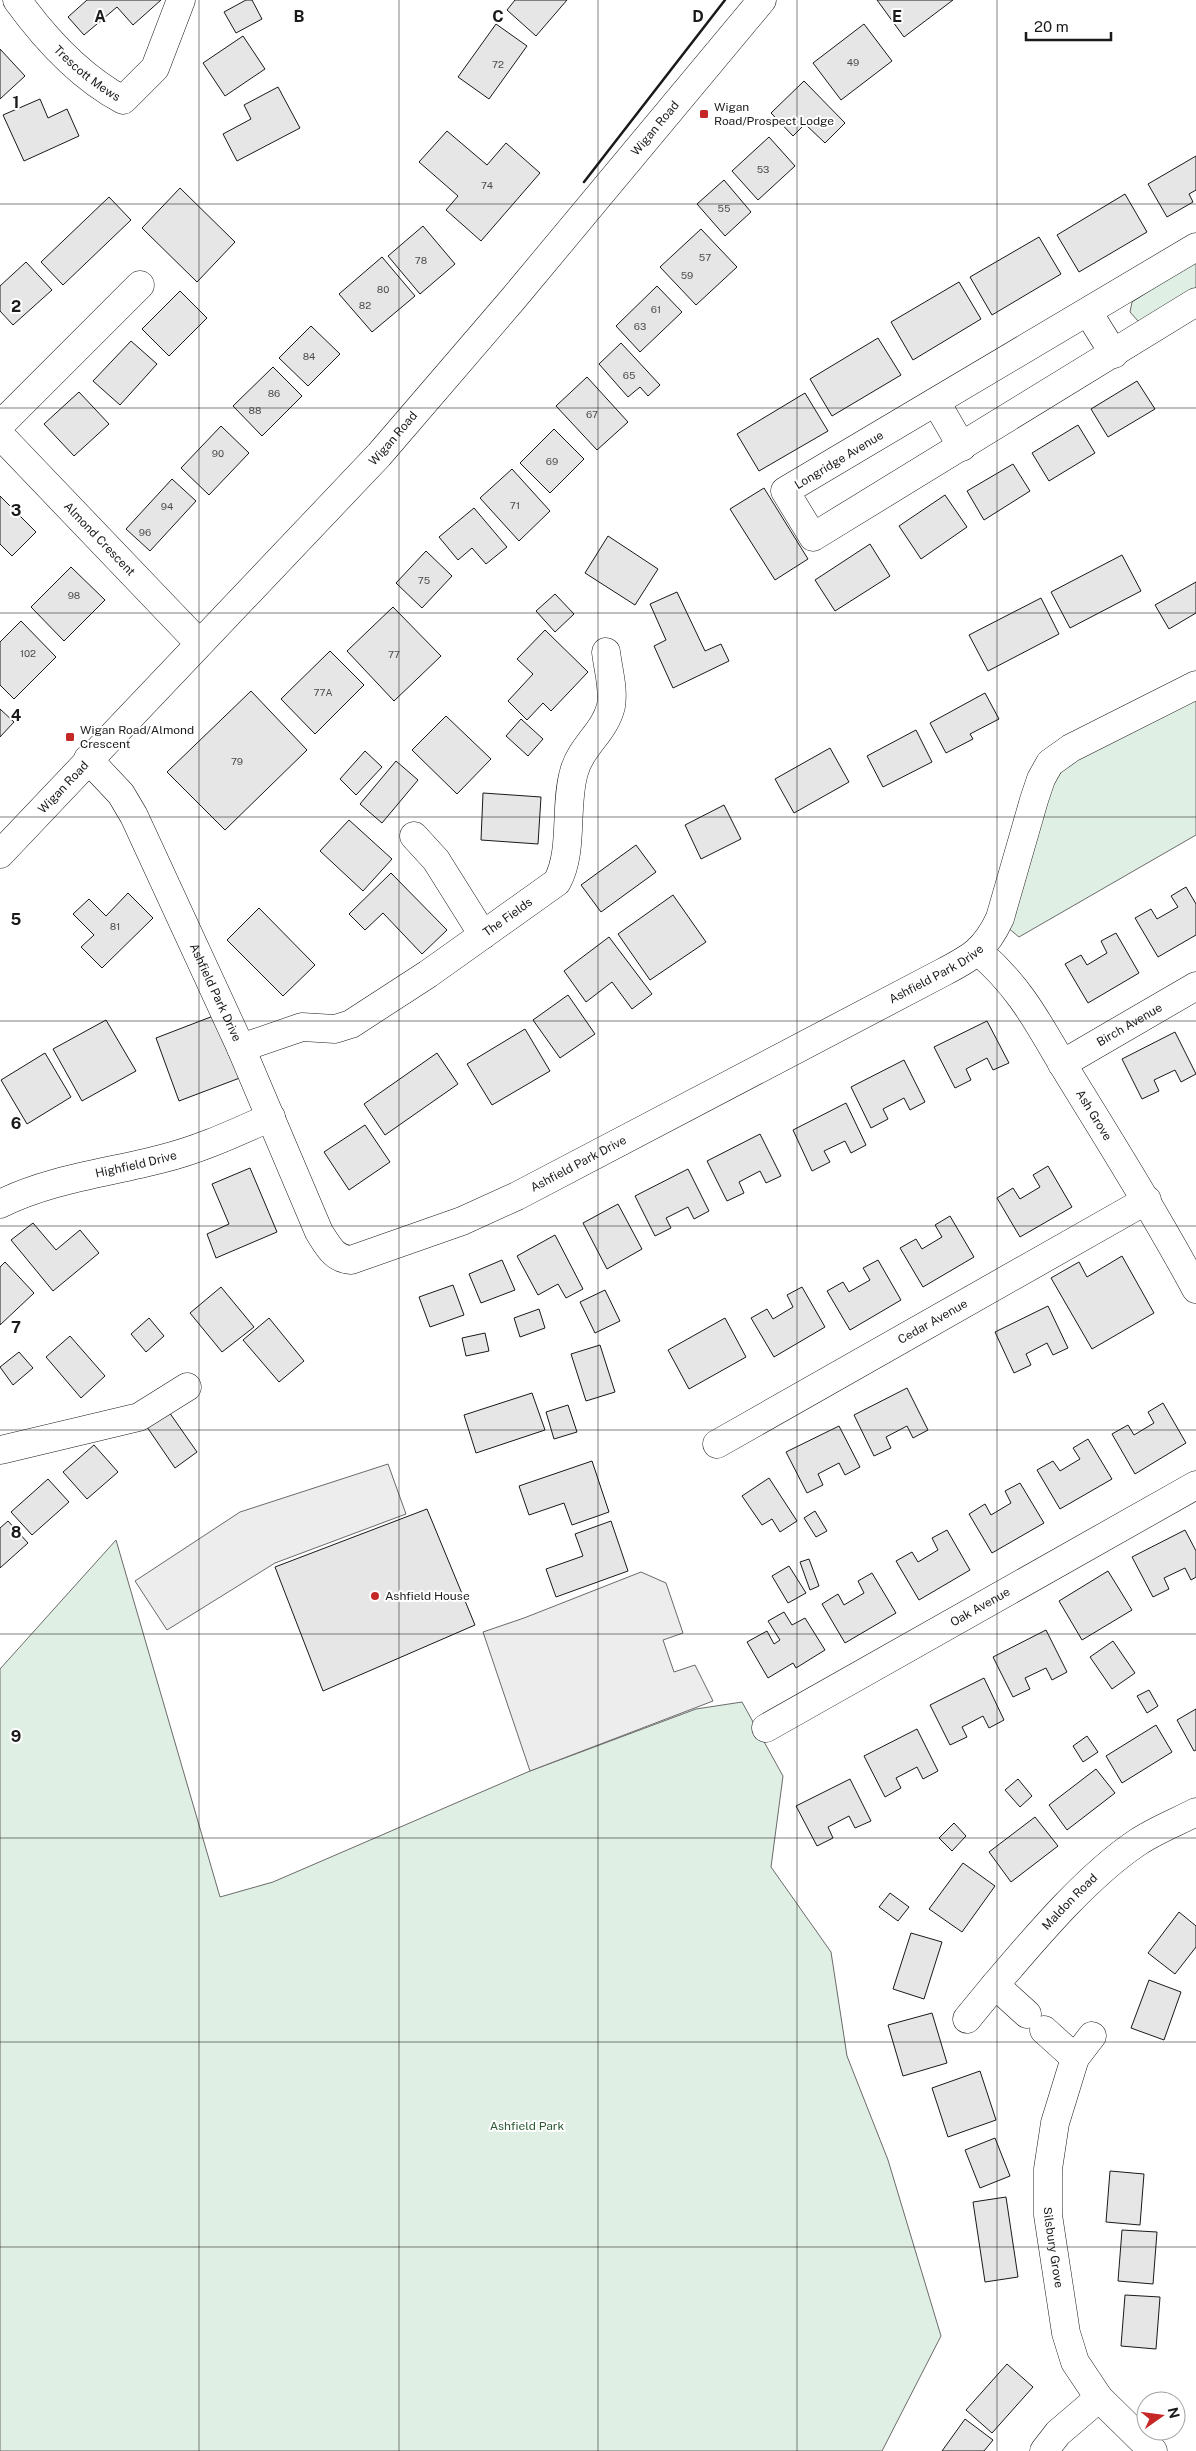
<svg xmlns="http://www.w3.org/2000/svg" width="1196" height="2451" font-family="'Public Sans',sans-serif">
	<style>
		.green { fill: #e0efe3; stroke: #6a6a6a }
		.parking { fill: #ededed; stroke: #6a6a6a }
		.building { fill: #e6e6e6; stroke: #1a1a1a }
		.lines { fill: none; stroke-linecap: round; stroke-linejoin: round }
		.minor-casing { stroke: #1a1a1a; stroke-width: 29 }
		.highway-casing { stroke: #1a1a1a; stroke-width: 29 }
		.minor { stroke: #fff; stroke-width: 28 }
		.highway { stroke: #fff; stroke-width: 28 }
		.wall { stroke: #1a1a1a; stroke-width: 2.5 }
		.grid { fill: none; stroke: #1a1a1a; stroke-width: 1; stroke-opacity: 0.55 }
		.poi-dot { fill: #c62828; stroke: #fff; stroke-width: 2 }
		.labels { text-anchor: middle; stroke-width: 4; stroke-linejoin: round; paint-order: stroke }
		.number-label { font-size: 10px; fill: #4d4d4d }
		.street-label { font-size: 12px; fill: #1a1a1a; stroke: #fff }
		.poi-label { font-size: 12px; fill: #1a1a1a; stroke: #fff; text-anchor: start }
		.park-label { font-size: 12px; fill: #2b5a34; stroke: #fff }
		.grid-label { font-size: 16px; text-anchor: middle; font-weight: bold; fill: #1a1a1a; stroke: #fff; stroke-width: 4; stroke-linejoin: round; paint-order: stroke }
	</style>
	<rect width="100%" height="100%" fill="#fff"/>
	<g class="green">
		<polygon points="1196,261 1196,291 1147,321 1138,321 1130,312 1132,302"/>
		<polygon points="1196,697 1196,835 1019,937 1007,927 1051,787 1070,759"/>
		<polygon points="116,1540 220,1897 273,1882 530,1771 696,1709 742,1702 783,1776 771,1867 831,1952 847,2056 888,2160 941,2336 882,2451 0,2451 0,1669"/>
	</g>
	<g class="parking">
		<polygon points="388,1464 406,1514 275,1563 167,1630 135,1581 240,1512"/>
		<polygon points="641,1572 666,1583 683,1633 663,1640 674,1672 695,1665 713,1701 530,1771 483,1632 524,1618"/>
	</g>
	<g class="building">
		<polygon points="87,0 161,0 133,25 117,7 84,35 68,17"/>
		<polygon points="246,0 252,0 262,19 236,33 224,12"/>
		<polygon points="515,0 567,0 536,36 507,10"/>
		<polygon points="877,0 953,0 904,37"/>
		<polygon points="496,24 527,46 489,99 458,77"/>
		<polygon points="864,24 892,61 841,100 813,63"/>
		<polygon points="243,36 265,69 225,96 203,63"/>
		<polygon points="0,49 25,76 0,99"/>
		<polygon points="804,81 845,123 825,143 805,124 793,136 771,113"/>
		<polygon points="278,87 300,128 237,161 223,134 251,119 244,105"/>
		<polygon points="40,99 48,118 67,109 79,136 24,161 3,115"/>
		<polygon points="447,131 487,165 506,143 540,173 481,241 446,210 458,196 419,162"/>
		<polygon points="769,137 795,166 758,200 732,171"/>
		<polygon points="1196,156 1196,190 1189,194 1193,202 1167,217 1148,184"/>
		<polygon points="724,180 751,212 725,236 697,204"/>
		<polygon points="180,188 235,242 197,282 142,228"/>
		<polygon points="1125,194 1147,232 1079,272 1057,235"/>
		<polygon points="109,197 131,220 63,285 41,262"/>
		<polygon points="423,226 455,264 420,294 388,256"/>
		<polygon points="701,229 737,267 696,305 660,267"/>
		<polygon points="1039,237 1061,274 992,315 970,277"/>
		<polygon points="382,257 415,296 372,332 339,294"/>
		<polygon points="26,262 52,290 13,325 0,311 0,286"/>
		<polygon points="959,282 981,319 913,360 891,322"/>
		<polygon points="657,286 682,312 640,352 616,326"/>
		<polygon points="180,291 207,318 169,356 142,329"/>
		<polygon points="311,326 340,354 308,386 279,358"/>
		<polygon points="878,338 901,375 832,416 810,379"/>
		<polygon points="131,341 157,364 120,405 93,381"/>
		<polygon points="621,343 660,385 648,396 640,387 628,397 599,364"/>
		<polygon points="273,367 302,396 262,436 233,406"/>
		<polygon points="587,377 628,422 597,450 556,406"/>
		<polygon points="1137,381 1155,409 1108,437 1091,409"/>
		<polygon points="79,392 109,424 74,456 44,424"/>
		<polygon points="805,393 828,431 759,471 737,434"/>
		<polygon points="1078,425 1095,453 1049,481 1032,453"/>
		<polygon points="221,426 249,453 209,495 181,468"/>
		<polygon points="554,429 584,459 550,493 520,463"/>
		<polygon points="1013,464 1030,491 984,520 967,491"/>
		<polygon points="512,469 550,511 519,541 480,498"/>
		<polygon points="172,479 196,501 150,551 126,529"/>
		<polygon points="764,488 808,559 775,580 730,509"/>
		<polygon points="945,495 967,527 921,559 899,526"/>
		<polygon points="0,496 36,532 12,556 0,544"/>
		<polygon points="474,508 507,547 486,564 472,548 458,560 439,537"/>
		<polygon points="608,536 658,569 635,605 585,573"/>
		<polygon points="870,544 890,576 835,611 815,580"/>
		<polygon points="426,551 452,576 422,608 396,583"/>
		<polygon points="1122,555 1141,591 1070,628 1051,592"/>
		<polygon points="71,567 105,600 64,641 31,607"/>
		<polygon points="1196,582 1196,613 1169,629 1155,605"/>
		<polygon points="677,592 705,651 721,644 729,661 673,688 654,646 666,640 650,604"/>
		<polygon points="555,594 574,614 555,632 536,611"/>
		<polygon points="1041,598 1059,634 988,671 969,635"/>
		<polygon points="393,607 441,656 394,701 347,651"/>
		<polygon points="21,621 56,657 14,699 0,685 0,642"/>
		<polygon points="545,630 588,672 551,711 543,703 527,720 508,701 533,674 517,659"/>
		<polygon points="330,651 364,685 315,734 281,699"/>
		<polygon points="251,691 307,750 225,830 167,772"/>
		<polygon points="985,693 999,719 970,734 973,739 946,753 930,723"/>
		<polygon points="0,709 14,722 0,737"/>
		<polygon points="446,716 491,759 457,794 412,750"/>
		<polygon points="521,719 543,739 528,756 506,736"/>
		<polygon points="916,730 932,762 883,787 867,756"/>
		<polygon points="830,748 849,782 794,813 775,779"/>
		<polygon points="365,751 382,767 356,795 340,779"/>
		<polygon points="396,761 418,780 382,823 360,804"/>
		<polygon points="483,793 541,797 538,844 481,840"/>
		<polygon points="724,805 741,839 701,859 685,825"/>
		<polygon points="349,820 392,859 363,891 320,851"/>
		<polygon points="636,845 656,872 601,912 581,885"/>
		<polygon points="391,873 447,930 422,954 383,913 365,930 349,914"/>
		<polygon points="1186,887 1196,904 1196,935 1158,957 1135,918 1151,909 1157,919 1178,907 1171,896"/>
		<polygon points="128,893 153,918 102,968 81,947 94,935 73,914 89,899 106,916"/>
		<polygon points="673,895 706,942 650,980 618,934"/>
		<polygon points="259,908 315,965 283,996 227,940"/>
		<polygon points="1116,933 1139,973 1088,1003 1065,964 1081,955 1087,965 1107,953 1101,941"/>
		<polygon points="609,937 652,994 632,1009 612,982 586,1002 564,971"/>
		<polygon points="568,995 595,1034 560,1058 533,1020"/>
		<polygon points="221,1013 245,1076 179,1101 156,1038"/>
		<polygon points="106,1020 136,1071 82,1101 53,1049"/>
		<polygon points="987,1021 1009,1063 993,1070 987,1058 966,1069 971,1080 955,1088 934,1047"/>
		<polygon points="525,1029 550,1071 492,1105 467,1064"/>
		<polygon points="1175,1032 1196,1074 1181,1082 1175,1070 1154,1080 1159,1091 1142,1099 1122,1059"/>
		<polygon points="45,1053 71,1097 27,1124 1,1080"/>
		<polygon points="437,1053 458,1084 385,1135 364,1104"/>
		<polygon points="904,1060 925,1102 910,1110 904,1098 883,1109 888,1119 871,1128 851,1087"/>
		<polygon points="846,1103 866,1145 851,1153 845,1141 824,1151 830,1162 812,1171 793,1130"/>
		<polygon points="365,1125 390,1162 349,1190 324,1152"/>
		<polygon points="760,1134 781,1176 766,1183 760,1171 739,1182 744,1193 727,1201 707,1161"/>
		<polygon points="1048,1166 1072,1207 1020,1237 997,1198 1013,1188 1020,1199 1040,1187 1033,1175"/>
		<polygon points="250,1168 277,1232 216,1258 207,1234 229,1224 212,1184"/>
		<polygon points="688,1169 709,1211 694,1219 688,1207 666,1218 671,1228 655,1236 635,1196"/>
		<polygon points="618,1204 642,1249 607,1269 583,1223"/>
		<polygon points="950,1216 974,1257 923,1287 900,1248 916,1239 922,1249 942,1237 935,1225"/>
		<polygon points="33,1223 56,1250 80,1230 99,1253 53,1291 11,1240"/>
		<polygon points="555,1235 583,1289 566,1298 558,1284 538,1295 517,1256"/>
		<polygon points="1122,1256 1154,1313 1092,1349 1051,1278 1079,1262 1087,1277"/>
		<polygon points="502,1260 515,1290 481,1303 469,1274"/>
		<polygon points="878,1260 901,1300 850,1330 827,1291 843,1282 849,1292 870,1280 863,1268"/>
		<polygon points="5,1262 34,1293 0,1325 0,1267"/>
		<polygon points="453,1285 464,1315 430,1327 419,1297"/>
		<polygon points="221,1287 254,1327 222,1352 190,1313"/>
		<polygon points="802,1287 825,1327 774,1357 751,1318 767,1309 773,1319 793,1307 787,1295"/>
		<polygon points="605,1290 620,1321 595,1333 580,1302"/>
		<polygon points="1048,1306 1068,1348 1053,1355 1047,1343 1026,1354 1031,1365 1014,1373 995,1332"/>
		<polygon points="539,1309 545,1328 520,1337 514,1318"/>
		<polygon points="149,1318 164,1336 146,1352 131,1334"/>
		<polygon points="269,1318 304,1361 279,1382 243,1340"/>
		<polygon points="725,1318 746,1357 689,1389 668,1350"/>
		<polygon points="485,1333 489,1351 466,1356 462,1338"/>
		<polygon points="70,1336 105,1376 81,1398 46,1357"/>
		<polygon points="600,1345 615,1392 586,1401 571,1354"/>
		<polygon points="19,1352 33,1368 13,1385 0,1367"/>
		<polygon points="907,1388 928,1430 913,1438 907,1426 886,1437 891,1448 874,1456 854,1415"/>
		<polygon points="532,1393 545,1430 476,1453 464,1415"/>
		<polygon points="1163,1403 1186,1443 1135,1474 1112,1434 1128,1425 1134,1435 1154,1423 1148,1412"/>
		<polygon points="568,1405 577,1432 554,1439 546,1412"/>
		<polygon points="169,1412 197,1452 175,1468 147,1427"/>
		<polygon points="839,1426 860,1467 845,1475 839,1463 818,1474 823,1485 807,1493 786,1452"/>
		<polygon points="1088,1439 1112,1479 1060,1509 1037,1470 1053,1461 1060,1471 1080,1459 1073,1448"/>
		<polygon points="94,1445 118,1472 87,1499 63,1472"/>
		<polygon points="592,1461 609,1512 572,1525 564,1503 529,1515 519,1486"/>
		<polygon points="769,1478 797,1521 780,1532 772,1519 762,1525 742,1496"/>
		<polygon points="48,1479 69,1502 32,1535 11,1512"/>
		<polygon points="1020,1483 1044,1523 992,1553 969,1514 985,1504 991,1515 1011,1503 1005,1491"/>
		<polygon points="427,1509 475,1625 323,1691 275,1567"/>
		<polygon points="815,1511 827,1531 816,1537 804,1518"/>
		<polygon points="8,1521 28,1543 0,1568 0,1528"/>
		<polygon points="611,1521 628,1571 556,1597 546,1569 583,1556 575,1534"/>
		<polygon points="947,1530 970,1570 919,1600 896,1561 912,1552 918,1562 938,1550 932,1538"/>
		<polygon points="1185,1530 1196,1551 1196,1577 1191,1580 1185,1568 1164,1578 1169,1589 1153,1597 1132,1557"/>
		<polygon points="809,1559 819,1586 810,1590 800,1562"/>
		<polygon points="789,1566 806,1593 788,1603 772,1576"/>
		<polygon points="1108,1571 1132,1610 1082,1640 1059,1601"/>
		<polygon points="872,1573 896,1613 845,1643 822,1604 838,1594 844,1605 864,1593 858,1581"/>
		<polygon points="784,1612 792,1625 805,1618 825,1650 796,1668 793,1663 768,1678 747,1642 767,1631 774,1644 780,1640 768,1621"/>
		<polygon points="1046,1630 1067,1672 1052,1680 1046,1668 1025,1678 1030,1689 1013,1697 993,1657"/>
		<polygon points="1113,1641 1135,1673 1112,1689 1090,1657"/>
		<polygon points="984,1678 1004,1720 989,1728 983,1716 962,1727 967,1737 950,1745 930,1705"/>
		<polygon points="1149,1690 1158,1706 1147,1713 1137,1696"/>
		<polygon points="1196,1709 1196,1750 1194,1751 1177,1720"/>
		<polygon points="1156,1725 1172,1752 1122,1783 1106,1756"/>
		<polygon points="917,1729 938,1771 923,1779 917,1767 896,1778 901,1788 885,1797 864,1756"/>
		<polygon points="1087,1736 1098,1752 1083,1762 1073,1746"/>
		<polygon points="1096,1769 1115,1793 1067,1830 1049,1805"/>
		<polygon points="850,1779 871,1821 855,1828 849,1816 828,1827 833,1838 817,1846 796,1806"/>
		<polygon points="1018,1779 1032,1796 1020,1807 1005,1790"/>
		<polygon points="1035,1817 1058,1846 1011,1882 989,1852"/>
		<polygon points="954,1823 966,1836 952,1851 939,1838"/>
		<polygon points="963,1863 995,1886 962,1932 929,1909"/>
		<polygon points="890,1893 909,1907 898,1921 879,1907"/>
		<polygon points="1179,1912 1196,1926 1196,1947 1175,1974 1148,1953"/>
		<polygon points="911,1933 942,1942 924,1999 893,1989"/>
		<polygon points="1149,1980 1181,1992 1164,2040 1131,2028"/>
		<polygon points="932,2013 947,2063 903,2076 888,2025"/>
		<polygon points="980,2071 996,2120 948,2137 932,2088"/>
		<polygon points="995,2138 1010,2176 980,2188 965,2150"/>
		<polygon points="1110,2171 1144,2174 1140,2225 1106,2222"/>
		<polygon points="1006,2197 1018,2277 985,2282 973,2202"/>
		<polygon points="1122,2230 1157,2232 1153,2284 1118,2281"/>
		<polygon points="1125,2295 1160,2297 1156,2349 1121,2346"/>
		<polygon points="1007,2364 1033,2387 992,2433 966,2410"/>
		<polygon points="965,2419 993,2440 984,2451 942,2451"/>
	</g>
	<g class="lines">
		<defs>
			<g id="minor">
				<path id="s1" d="M 17,0 C 46,40 80,77 123,100 L 155,68 L 181,0"/>
				<polyline points="1196,247 785,491 813,537 1196,302"/>
				<polyline points="1088,312 1114,354"/>
				<polyline points="936,402 962,447"/>
				<polyline points="0,425 140,285"/>
				<path id="s2" d="M 0,435 L 199,643"/>
				<path id="s3" d="M 88,759 L 121,794 L 134,816 L 241,1048 L 319,1232 C 328,1246 334,1259 351,1260 L 462,1221 L 517,1196 L 936,976 C 968,959 984,953 1000,918 L 1034,800 L 1041,779 L 1050,763 L 1071,748 L 1196,685"/>
				<polyline points="414,836 436,860 483,935"/>
				<path id="s4" d="M 978,951 C 1026,992 1042,1032 1074,1083 C 1116,1151 1158,1219 1196,1289"/>
				<path id="s5" d="M 241,1048 L 302,1027 L 335,1029 L 351,1024 L 428,974 L 557,882 C 574,851 564,806 574,772 C 581,746 605,732 611,706 C 614,689 608,669 606,652"/>
				<path id="s6" d="M 1062,1064 L 1196,986"/>
				<path id="s7" d="M 0,1204 C 50,1179 107,1173 161,1159 C 199,1150 235,1133 271,1117"/>
				<path id="s8" d="M 717,1444 L 1147,1200"/>
				<polyline points="1,1450 139,1417 187,1387"/>
				<path id="s9" d="M 766,1728 L 1196,1485"/>
				<path id="s10" d="M 1027,2014 L 995,1985 C 1035,1938 1087,1876 1138,1842 C 1156,1830 1177,1822 1196,1812"/>
				<polyline points="967,2019 995,1985"/>
				<path id="s11" d="M 1044,2030 L 1075,2058 L 1055,2123 L 1048,2169 L 1048,2215 L 1066,2333 L 1075,2362 L 1099,2398 L 1153,2451"/>
				<polyline points="1075,2058 1092,2036"/>
				<polyline points="1044,2451 1058,2433 1099,2398"/>
			</g>
			<g id="highway">
				<path id="s12" d="M 0,854 L 379,455 L 513,299 L 762,0"/>
			</g>
		</defs>
		<use href="#minor" class="minor-casing"/>
		<use href="#highway" class="highway-casing"/>
		<use href="#minor" class="minor"/>
		<use href="#highway" class="highway"/>
		<polyline class="wall" points="584,182 725,0"/>
	</g>
	<path class="grid" d="M 199,0 L 199,2451M 399,0 L 399,2451M 598,0 L 598,2451M 797,0 L 797,2451M 997,0 L 997,2451M 0,204 L 1196,204M 0,408 L 1196,408M 0,613 L 1196,613M 0,817 L 1196,817M 0,1021 L 1196,1021M 0,1226 L 1196,1226M 0,1430 L 1196,1430M 0,1634 L 1196,1634M 0,1838 L 1196,1838M 0,2042 L 1196,2042M 0,2247 L 1196,2247"/>
	<g class="poi-dot">
		<rect x="699" y="109" width="10" height="10" rx="2.5"/>
		<rect x="65" y="732" width="10" height="10" rx="2.5"/>
		<circle cx="375" cy="1596" r="5"/>
	</g>
	<g class="labels">
		<g class="number-label">
			<text x="853" y="66">49</text>
			<text x="498" y="68">72</text>
			<text x="763" y="173">53</text>
			<text x="487" y="189">74</text>
			<text x="724" y="212">55</text>
			<text x="705" y="261">57</text>
			<text x="421" y="264">78</text>
			<text x="687" y="279">59</text>
			<text x="383" y="293">80</text>
			<text x="365" y="309">82</text>
			<text x="656" y="313">61</text>
			<text x="640" y="330">63</text>
			<text x="309" y="360">84</text>
			<text x="629" y="379">65</text>
			<text x="274" y="397">86</text>
			<text x="255" y="414">88</text>
			<text x="592" y="418">67</text>
			<text x="218" y="457">90</text>
			<text x="552" y="465">69</text>
			<text x="515" y="509">71</text>
			<text x="167" y="510">94</text>
			<text x="145" y="536">96</text>
			<text x="424" y="584">75</text>
			<text x="74" y="599">98</text>
			<text x="28" y="657">102</text>
			<text x="394" y="658">77</text>
			<text x="323" y="696">77A</text>
			<text x="237" y="765">79</text>
			<text x="115" y="930">81</text>
		</g>
		<g class="street-label">
			<text dy="4" stroke="none"><textPath href="#s1" startOffset="102">Trescott Mews</textPath></text>
			<text dy="4" stroke="none"><textPath href="#s12" startOffset="978">Wigan Road</textPath></text>
			<text dy="4" stroke="none"><textPath href="#s12" startOffset="572">Wigan Road</textPath></text>
			<text transform="translate(839 460) rotate(-31)" y="4">Longridge Avenue</text>
			<text dy="4" stroke="none"><textPath href="#s2" startOffset="144">Almond Crescent</textPath></text>
			<text dy="4" stroke="none"><textPath href="#s12" startOffset="92">Wigan Road</textPath></text>
			<text dy="4" stroke="none"><textPath href="#s5" startOffset="304">The Fields</textPath></text>
			<text dy="4" stroke="none"><textPath href="#s3" startOffset="1226">Ashfield Park Drive</textPath></text>
			<text dy="4" stroke="none"><textPath href="#s3" startOffset="268">Ashfield Park Drive</textPath></text>
			<text dy="4" stroke="none"><textPath href="#s6" startOffset="78">Birch Avenue</textPath></text>
			<text dy="4" stroke="none"><textPath href="#s4" startOffset="202">Ash Grove</textPath></text>
			<text dy="4" stroke="none"><textPath href="#s7" startOffset="142">Highfield Drive</textPath></text>
			<text dy="4" stroke="none"><textPath href="#s3" startOffset="821">Ashfield Park Drive</textPath></text>
			<text dy="4" stroke="none"><textPath href="#s8" startOffset="248">Cedar Avenue</textPath></text>
			<text dy="4" stroke="none"><textPath href="#s9" startOffset="246">Oak Avenue</textPath></text>
			<text dy="4" stroke="none"><textPath href="#s10" startOffset="155">Maldon Road</textPath></text>
			<text dy="4" stroke="none"><textPath href="#s11" startOffset="235">Silsbury Grove</textPath></text>
		</g>
		<g class="poi-label">
			<text x="714" y="111">Wigan<tspan x="714" dy="14">Road/Prospect Lodge</tspan></text>
			<text x="80" y="734">Wigan Road/Almond<tspan x="80" dy="14">Crescent</tspan></text>
			<text x="385" y="1600">Ashfield House</text>
		</g>
		<g class="park-label">
			<text x="527" y="2130">Ashfield Park</text>
		</g>
	</g>
	<g class="grid-label">
		<text x="100" y="22">A</text>
		<text x="299" y="22">B</text>
		<text x="498" y="22">C</text>
		<text x="698" y="22">D</text>
		<text x="897" y="22">E</text>
		<text x="16" y="108">1</text>
		<text x="16" y="312">2</text>
		<text x="16" y="516">3</text>
		<text x="16" y="721">4</text>
		<text x="16" y="925">5</text>
		<text x="16" y="1129">6</text>
		<text x="16" y="1333">7</text>
		<text x="16" y="1538">8</text>
		<text x="16" y="1742">9</text>
	</g>
	<g transform="translate(1161 2416) rotate(76)"><circle r="24" fill="#ffffff" stroke="#a3a3a3"/>
	<path d="M0-4L9 19L0 12L-9 19Z" fill="#c62828"/>
	<text y="-8" font-size="14" font-weight="bold" text-anchor="middle" fill="#1a1a1a">N</text>
	</g>
	<path d="M1026 32v8h85v-8" fill="none" stroke="#1a1a1a" stroke-width="2.5"/>
	<text x="1034" y="32" font-size="15" fill="#1a1a1a" stroke="#ffffff" stroke-width="4" paint-order="stroke">20 m</text>
</svg>
